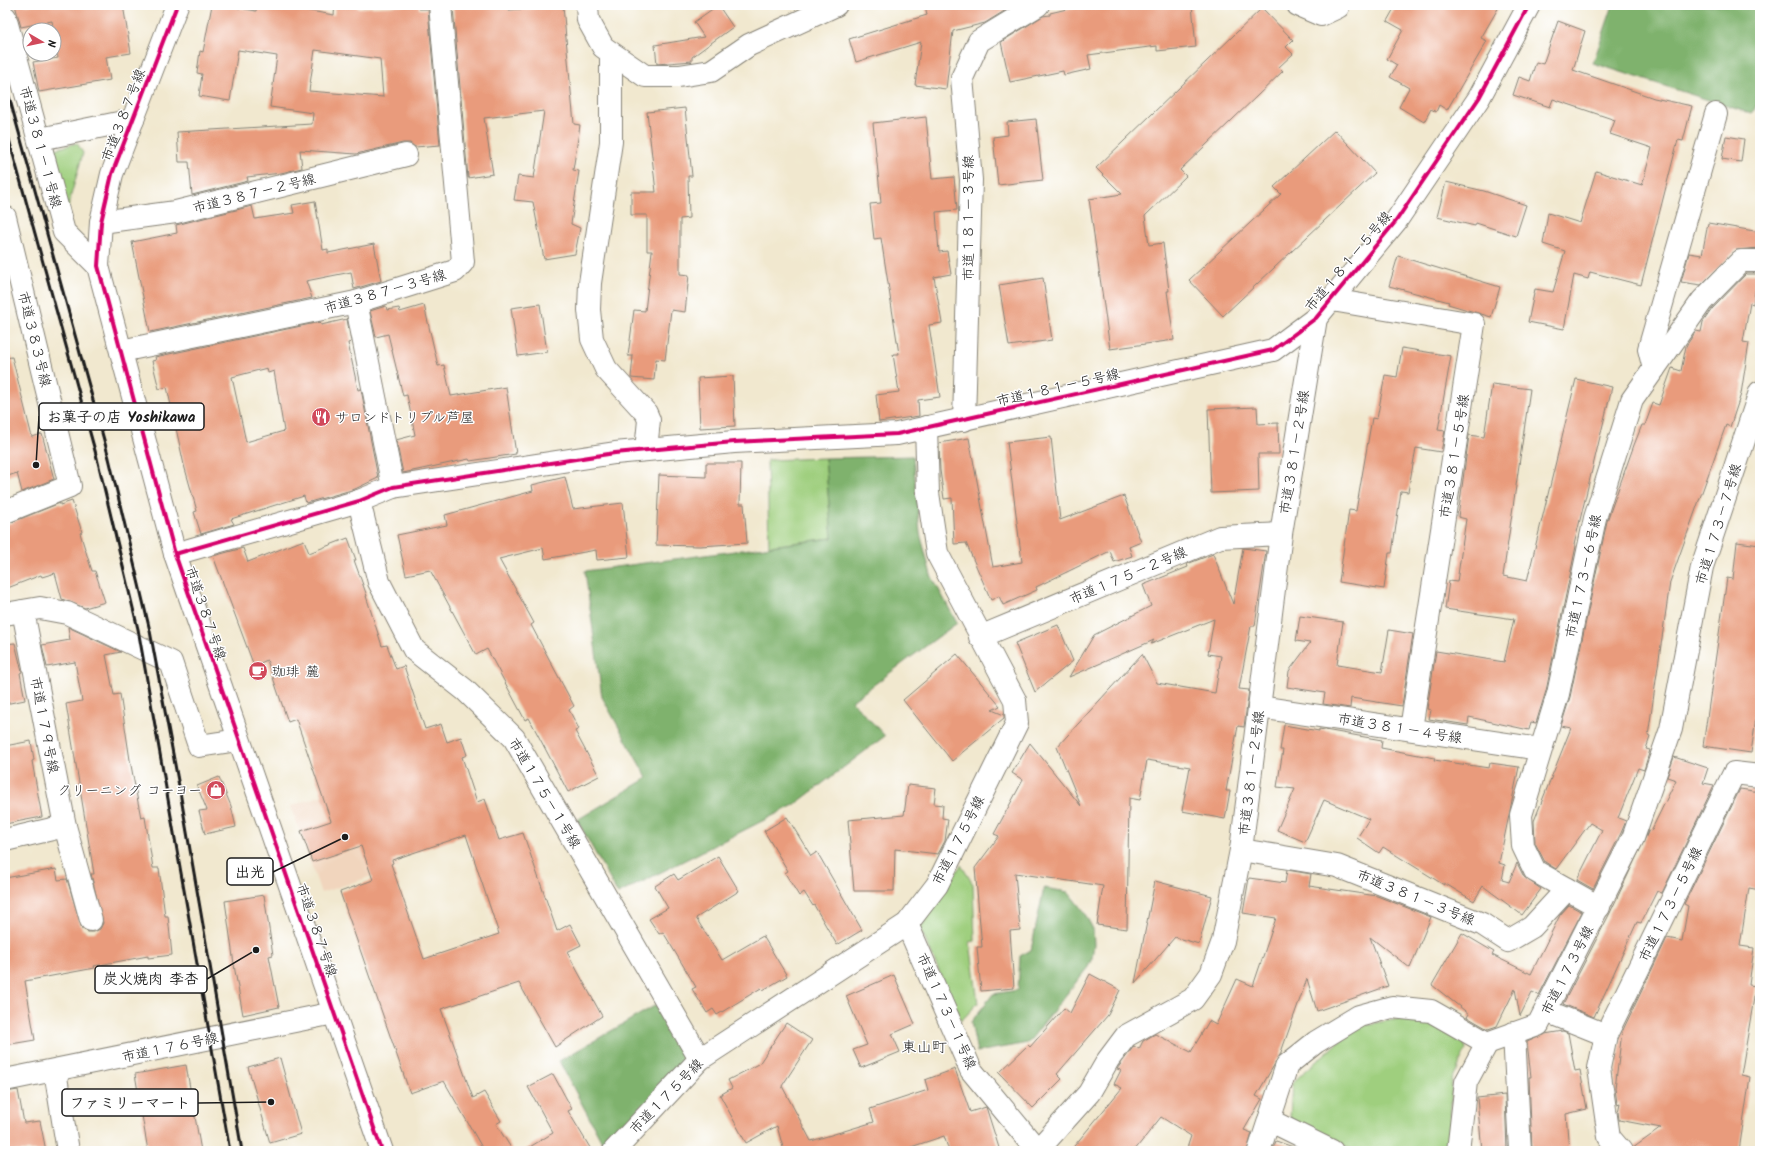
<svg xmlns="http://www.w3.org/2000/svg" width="1765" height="1156" font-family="Kalam,'Klee One',sans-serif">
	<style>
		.built { fill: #f1d5bd }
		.green { fill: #9fcf7e; stroke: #5e764d }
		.forest { fill: #7fb26d; stroke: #4e6744 }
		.building { fill: #e99b7c; fill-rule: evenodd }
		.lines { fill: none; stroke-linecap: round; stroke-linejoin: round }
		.minor-casing { stroke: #868276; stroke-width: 24 }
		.minor { stroke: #fff; stroke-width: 22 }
		.rail { stroke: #1c1c1c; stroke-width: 3 }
		.cycleway-casing { stroke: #fff; stroke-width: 6 }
		.cycleway { stroke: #d6006c; stroke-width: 4 }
		.labels { text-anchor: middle; stroke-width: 3; stroke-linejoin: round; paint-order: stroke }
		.street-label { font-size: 14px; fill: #1c1c1c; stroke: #fff }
		.poi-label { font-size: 14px; fill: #1c1c1c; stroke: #fff; text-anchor: start }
		.neighbourhood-label { font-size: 15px; fill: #1c1c1c; stroke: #fff }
		.leader { fill: none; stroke: #1c1c1c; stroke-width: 1.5 }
		.callout-dot { fill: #1c1c1c; stroke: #fff; stroke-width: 1.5 }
		.callout { fill: #fff; stroke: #1c1c1c; stroke-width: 1.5 }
		.callout-label { font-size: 15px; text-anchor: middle; font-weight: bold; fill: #1c1c1c }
	</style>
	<rect width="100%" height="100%" fill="#fff"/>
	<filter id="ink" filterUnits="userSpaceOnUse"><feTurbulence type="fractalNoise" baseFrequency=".025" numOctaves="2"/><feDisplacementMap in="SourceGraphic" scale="8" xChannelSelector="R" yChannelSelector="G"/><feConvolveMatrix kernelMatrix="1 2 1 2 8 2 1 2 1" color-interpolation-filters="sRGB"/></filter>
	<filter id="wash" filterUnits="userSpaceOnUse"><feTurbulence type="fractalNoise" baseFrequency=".012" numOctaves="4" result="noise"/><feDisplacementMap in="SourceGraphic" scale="16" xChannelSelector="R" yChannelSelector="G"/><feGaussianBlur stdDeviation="0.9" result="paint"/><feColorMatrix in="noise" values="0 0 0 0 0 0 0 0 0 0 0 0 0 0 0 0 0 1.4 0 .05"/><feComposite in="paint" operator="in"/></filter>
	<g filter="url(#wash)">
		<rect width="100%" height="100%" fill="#f1e8cf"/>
		<polygon class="built" points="369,779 399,867 321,893 291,806"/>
		<g class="green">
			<polygon points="77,143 83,153 69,202 67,224 49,151"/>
			<polygon points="825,458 832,538 769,546 767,460"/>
			<polygon points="961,865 973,884 975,941 970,942 978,1003 961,1021 920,928"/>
			<polygon points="1399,1019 1430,1020 1463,1038 1466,1050 1452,1080 1449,1151 1355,1151 1290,1119 1292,1083 1335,1045 1362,1025"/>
		</g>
		<g class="forest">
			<polygon points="1613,5 1760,5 1760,98 1752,114 1593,63"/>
			<polygon points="913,456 920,533 931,575 957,623 852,701 885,736 794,805 618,894 577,820 647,778 602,697 585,571 832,538 825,458"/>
			<polygon points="1044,888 1068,892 1084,912 1093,929 1094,944 1092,958 1088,967 1028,1043 977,1052 971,1022 993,994 1018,990 1020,956 1031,950"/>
			<polygon points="656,1005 687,1060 606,1149 559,1061"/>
		</g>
		<g id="blocks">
			<g class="building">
				<polygon points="15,5 123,5 131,53 106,57 110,80 39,92 33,62 58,58 52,21 21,27"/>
				<path d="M 212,5 L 223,5 L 256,11 L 257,5 L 293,5 L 292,8 L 334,15 L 335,5 L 357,5 L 357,8 L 419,5 L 419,9 L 428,9 L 440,145 L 415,147 L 410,143 L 403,143 L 356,154 L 300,150 L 302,168 L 281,173 L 247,177 L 248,181 L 192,195 L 189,162 L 179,162 L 177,132 L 312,124 L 313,113 L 270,107 L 277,56 L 238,50 L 230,101 L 199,96 L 202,74 L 197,73 L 200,51 L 203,52 ZM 315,50 L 380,59 L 383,97 L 309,91 Z"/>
				<polygon points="487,5 509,5 509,10 563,6 574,124 580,125 573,170 579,171 571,224 580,228 575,254 544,259 533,202 514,200 518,176 534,178 544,111 484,118 493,174 468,178 453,7"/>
				<polygon points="718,5 733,27 692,57 692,61 657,64 655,45 704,37 694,22"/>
				<polygon points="925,5 1014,5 985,23 953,31 946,89 915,85 921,42 856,62 849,39 927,15"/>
				<polygon points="1084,5 1192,5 1196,47 1157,51 1157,46 1088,55 1091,69 1064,75 1063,71 1010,82 1001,42 1043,16 1050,15 1050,13"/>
				<polygon points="1396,5 1500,5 1481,38 1487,41 1447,110 1439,105 1436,112 1431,109 1424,122 1399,107 1409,88 1390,77 1397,65 1387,59 1403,30 1387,21"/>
				<polygon points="1262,8 1293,40 1286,47 1293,54 1279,67 1283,71 1180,170 1186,176 1145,216 1149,245 1163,243 1169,291 1167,291 1174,340 1110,349 1089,199 1122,194 1096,168"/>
				<polygon points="1558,21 1585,31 1573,70 1654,98 1692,106 1683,141 1678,140 1641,285 1590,272 1588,279 1574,275 1564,329 1528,322 1535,289 1553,292 1565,251 1543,244 1548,213 1580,223 1596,171 1642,185 1652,148 1610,134 1615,120 1553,99 1550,107 1513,95 1519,77 1530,81 1536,62 1543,64"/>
				<polygon points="685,108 692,176 688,176 689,218 680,219 680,274 689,275 685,312 671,310 665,360 656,359 654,380 631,378 633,356 628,356 634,310 645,311 652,251 647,251 647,215 631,215 631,192 656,192 647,112"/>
				<polygon points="926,117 932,179 954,177 957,210 936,212 939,252 947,251 951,274 934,277 942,323 929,325 940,397 918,400 919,416 879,422 876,395 899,392 893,354 899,354 881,238 874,239 870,204 881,203 873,123"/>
				<polygon points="1036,119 1043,180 998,185 993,137 1008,135 1007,122"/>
				<polygon points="1335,130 1375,173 1223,316 1189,280 1281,194 1274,187"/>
				<polygon points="1726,136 1744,139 1741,162 1722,159"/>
				<polygon points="1446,182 1484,191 1526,205 1516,236 1476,223 1475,226 1437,217"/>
				<polygon points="315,201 323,250 328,249 328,253 374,244 381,281 354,289 351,272 306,281 312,298 150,332 132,242 177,233 176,225 252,206 255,219 294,213 292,205"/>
				<polygon points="1708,223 1760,232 1760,248 1736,250 1701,285 1681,282 1689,253 1702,255"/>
				<polygon points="1398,256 1500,287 1491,317 1448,304 1449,302 1389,286"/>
				<polygon points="1746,274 1758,274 1753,304 1750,303 1743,342 1749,343 1741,394 1730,427 1726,425 1670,582 1648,736 1650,737 1646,749 1650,750 1644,770 1638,768 1618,818 1626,821 1621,833 1593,889 1577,880 1602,830 1590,823 1556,869 1545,862 1535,843 1534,821 1571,728 1561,726 1570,697 1607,521 1634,445 1642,425 1645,425 1653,403 1659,405 1672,368 1681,371 1686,346 1696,331 1701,332 1703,322 1712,309"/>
				<polygon points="1043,278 1052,340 1009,346 999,285"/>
				<polygon points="540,304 547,352 518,356 511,308"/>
				<polygon points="424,305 438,366 444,365 451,396 506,387 516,454 470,461 469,459 403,473 396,440 415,435 407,395 403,396 388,334 376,337 370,311 386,306 387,310 399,308 400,312"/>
				<path d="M 347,319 L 351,342 L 348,343 L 358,390 L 361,389 L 378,478 L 355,489 L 306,503 L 304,496 L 231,519 L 234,524 L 201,534 L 194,512 L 197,511 L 184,465 L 167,387 L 159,389 L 152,361 L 156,360 L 155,357 L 320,322 L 321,325 ZM 267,368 L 268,373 L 274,371 L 284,431 L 246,442 L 232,377 Z"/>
				<polygon points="1402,348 1451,356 1438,430 1445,431 1441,452 1416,448 1408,492 1401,491 1392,553 1389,553 1384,589 1339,582 1349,510 1356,511 1372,418 1377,419 1385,375 1397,377"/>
				<polygon points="12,357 32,437 42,434 54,479 22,492 17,473 5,477 5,358"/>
				<polygon points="733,376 735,426 700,428 698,378"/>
				<polygon points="1576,379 1612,387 1574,545 1576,546 1546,691 1536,723 1531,722 1529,730 1469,717 1468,725 1429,719 1431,710 1427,709 1436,651 1504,662 1514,619 1445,609 1449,581 1457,582 1466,519 1458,517 1469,435 1484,437 1492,384 1530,389 1503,576 1527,581"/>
				<polygon points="1257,407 1258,424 1278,423 1279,454 1258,454 1259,491 1211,493 1208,409"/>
				<polygon points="1051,437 1060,520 1124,496 1141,542 1129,547 1132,556 1114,562 1110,551 1036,587 1037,590 1003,605 999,596 991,600 966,543 954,544 952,498 944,499 940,470 939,443 969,438 993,567 1022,562 1007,442"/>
				<polygon points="706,463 741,463 740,504 744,504 747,543 700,546 656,545 659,475 706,477"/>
				<polygon points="565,477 573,509 623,503 629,557 597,560 596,550 545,559 543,548 499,559 534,623 531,625 574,706 569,710 579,729 575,731 599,776 568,792 529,718 525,720 487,649 476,655 430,570 406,575 397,535 447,525 445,515 533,491 532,485"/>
				<polygon points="72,501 82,532 80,533 92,571 95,571 105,602 85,608 62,599 55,573 42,577 41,575 5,589 5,525 60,503 60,505"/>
				<path d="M 348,538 L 356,560 L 354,560 L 367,596 L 366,596 L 382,646 L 387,645 L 396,669 L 404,666 L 425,729 L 441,724 L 447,742 L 461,737 L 467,755 L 462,757 L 477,802 L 485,799 L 499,840 L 523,833 L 557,931 L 570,924 L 581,945 L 567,952 L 602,1016 L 555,1047 L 519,983 L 441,1009 L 473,1098 L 484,1092 L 501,1121 L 496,1124 L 513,1151 L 484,1151 L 444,1081 L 410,1093 L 340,892 L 373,880 L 361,846 L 312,862 L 301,831 L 331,821 L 296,719 L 288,722 L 267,660 L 254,666 L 213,556 L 243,548 L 248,562 L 304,540 L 309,553 ZM 466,835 L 499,934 L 424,959 L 391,864 L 393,863 L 392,860 Z"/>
				<polygon points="1737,542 1760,545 1760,689 1751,753 1703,746 1727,578 1733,579"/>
				<polygon points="1243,548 1266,551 1255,626 1251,626 1239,689 1249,690 1244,727 1238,726 1226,791 1230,791 1225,819 1182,811 1190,767 1147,760 1140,800 1129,798 1127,929 1097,925 1103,886 1015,873 1020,930 1010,931 1014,988 981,991 977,947 982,947 975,868 999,836 994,834 1023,780 1012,773 1030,743 1081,806 1057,747 1142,654 1157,683 1215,693 1221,656 1208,654 1214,619 1151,644 1154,640 1069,677 1094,635 1151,606 1143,585 1188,567 1187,564 1213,554 1233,604"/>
				<polygon points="1300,616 1343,622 1337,665 1382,672 1389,630 1413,634 1402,706 1351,698 1350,708 1323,704 1325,693 1287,687 1289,671 1310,643 1296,641"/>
				<polygon points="1058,625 1073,661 1035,692 1015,643"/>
				<polygon points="68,627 121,652 106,655 114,695 120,694 130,760 141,818 145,817 153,868 159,868 165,916 168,916 172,955 148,958 148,956 94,966 95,968 25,981 35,1040 5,1045 5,878 56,869 58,880 67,879 82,929 88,932 94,932 100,929 103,923 91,874 94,874 66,704 82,701 75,662 47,667 42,645 70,640"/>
				<polygon points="15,643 22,672 20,673 25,700 5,704 5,644"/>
				<polygon points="957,654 1000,706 992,710 1004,715 1004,718 952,761 903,700"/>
				<polygon points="1284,725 1319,731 1319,729 1382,740 1381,748 1435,758 1434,760 1489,768 1490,763 1519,767 1499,863 1505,865 1502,880 1509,882 1517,863 1524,877 1541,889 1522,915 1483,886 1474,901 1444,883 1444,885 1383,847 1379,853 1357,838 1369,819 1324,800 1305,842 1277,830 1295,789 1277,787 1283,750 1280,750"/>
				<polygon points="31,741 34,760 32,761 42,817 5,824 5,746"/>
				<polygon points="1674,757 1708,768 1703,783 1714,785 1662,893 1657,891 1641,923 1637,922 1594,1017 1563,1004 1610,913 1649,830 1651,831 1676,780 1667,777"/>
				<polygon points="219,777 231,806 236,827 205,834 199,811 207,810 197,786"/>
				<polygon points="908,785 936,788 934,804 943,805 942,818 948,819 945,841 938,854 895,849 894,891 854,891 848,820 904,815"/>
				<polygon points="1740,789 1760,792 1760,890 1749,888 1740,946 1754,948 1749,985 1756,986 1741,1075 1750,1077 1739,1151 1633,1151 1633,1148 1661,1128 1619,1120 1618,1112 1620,1103 1617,1104 1615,1088 1622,1032 1667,938 1682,941 1688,906 1684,904"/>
				<polygon points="787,817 811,856 817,852 862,930 837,945 814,905 813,906 804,892 799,896 785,873 788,871 764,831"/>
				<polygon points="718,856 739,891 696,918 722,960 763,936 787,976 763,990 761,988 717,1015 713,1009 707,1013 692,989 696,987 663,932 659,934 649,919 668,908 655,886 674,874 678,880"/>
				<polygon points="1287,870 1311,874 1309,886 1377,896 1431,917 1410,968 1370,937 1388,986 1317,1011 1307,979 1280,1055 1256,1096 1262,1099 1244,1130 1252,1133 1247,1151 1186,1151 1191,1136 1161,1117 1134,1151 1070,1151 1122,1088 1114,1084 1121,1070 1117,1069 1134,1046 1139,1049 1143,1041 1155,1034 1191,1052 1209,1021 1216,1025 1237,979 1253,986 1276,918 1243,913 1249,878 1285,883"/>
				<polygon points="1155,881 1212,896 1199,944 1175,937 1135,983"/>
				<polygon points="264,895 273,955 269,956 279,1007 243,1015 235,971 225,901"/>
				<polygon points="1569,905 1582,912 1539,995 1532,992 1520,1016 1515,989 1497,1026 1488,1029 1467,1017 1469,1014 1432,985 1462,933 1494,952 1492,955 1531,974 1560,915"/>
				<polygon points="1090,974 1120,990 1108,1015 1057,1074 1062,1079 1033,1108 999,1073 1028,1045 1030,1047 1064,1008 1070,1013"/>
				<polygon points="894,975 915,1024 892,1034 900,1052 861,1068 853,1050 867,1045 846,996"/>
				<polygon points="786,1023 812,1040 782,1086 811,1141 874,1122 870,1109 928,1090 925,1080 955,1069 970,1112 986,1107 1000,1151 949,1151 944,1136 899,1151 784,1151 777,1126 746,1143 720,1095 732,1088 728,1080 759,1064"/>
				<polygon points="1563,1031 1568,1033 1575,1071 1580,1070 1587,1109 1566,1114 1569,1151 1532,1151 1529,1077 1531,1077 1527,1042 1545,1034"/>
				<polygon points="280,1058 301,1134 270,1143 248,1067"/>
				<polygon points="186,1065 201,1151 148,1151 135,1074"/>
				<polygon points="553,1074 572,1109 568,1111 592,1151 523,1151 553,1133 528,1087"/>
				<polygon points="18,1090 24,1123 40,1121 46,1151 5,1151 5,1092"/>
				<polygon points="1505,1095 1507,1151 1482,1151 1477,1098"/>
				<polygon points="1276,1141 1296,1148 1296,1151 1272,1151"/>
			</g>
		</g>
	</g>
	<g filter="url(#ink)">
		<use href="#blocks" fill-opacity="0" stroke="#868276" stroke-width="1"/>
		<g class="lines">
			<defs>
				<g id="minor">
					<polyline points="177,5 112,174 101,222 98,266 175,554 382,1151"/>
					<polyline points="587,5 588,20 603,47 645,76 679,76 711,71 749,45 836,5"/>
					<polyline points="1298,5 1321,15 1338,7 1338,5"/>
					<polyline points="5,17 64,232 98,266"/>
					<polyline points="611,53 611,142 590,283 589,310 592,339 606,369 646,413 649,420 646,450"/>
					<polyline points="40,139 133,120"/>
					<polyline points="5,217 70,486 5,512"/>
					<polyline points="101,222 176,212 406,155"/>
					<polyline points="1332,300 1474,324 1411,729"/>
					<polyline points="356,302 393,487"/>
					<polyline points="121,351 356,302 455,271 463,262 440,5"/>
					<polyline points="1654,369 1649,349 1716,114"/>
					<polyline points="964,420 971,180 962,78 979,41 1038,5"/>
					<polyline points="359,501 379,582 414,650 465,690 514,738 700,1059"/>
					<polyline points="175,554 359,501 393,487 615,453 734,442 897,434 1273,350 1316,318 1396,221 1479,98 1529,5"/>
					<polyline points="5,614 40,608 67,613 171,662 199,746 238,740"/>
					<polyline points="980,637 1220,537 1281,534"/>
					<polyline points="1259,707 1540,749"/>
					<polyline points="65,826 91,920"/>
					<polyline points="5,840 65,826 23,611"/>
					<polyline points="1241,850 1337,866 1482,924 1508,941 1532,927 1567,889"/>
					<polyline points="1599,907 1535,871 1523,846 1521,815 1558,694 1595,518 1632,400 1702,301 1741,261 1760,261"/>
					<polyline points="907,924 971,1070 1038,1151"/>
					<polyline points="1546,1011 1606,1035"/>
					<polyline points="1514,1033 1520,1151"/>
					<polyline points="55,1071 68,1151"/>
					<polyline points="5,1080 334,1013"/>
					<polyline points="1269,1120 1332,1151"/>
					<polyline points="614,1151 700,1059 907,924 937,885 1017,723 1015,700 937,553 928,493 926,427"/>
					<polyline points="1037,1151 1089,1093 1108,1060 1126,1036 1193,999 1211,974 1223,941 1241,850 1281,534 1316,318"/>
					<polyline points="1259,1151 1287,1065 1316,1042 1359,1016 1392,1007 1431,1011 1487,1043 1538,1025 1633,838 1671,729 1702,567 1760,392"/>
					<polyline points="1458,1151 1466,1082 1487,1043"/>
					<polyline points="1621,1151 1609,1137 1599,1068 1606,1035 1734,773 1760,776"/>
				</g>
			</defs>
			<use href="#minor" class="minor-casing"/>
			<use href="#minor" class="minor"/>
			<g class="rail">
				<polyline points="5,82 109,458 150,631 179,786 242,1151"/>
				<polyline points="5,125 97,458 138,629 230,1151"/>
			</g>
			<defs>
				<g id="cycleway">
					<polyline points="177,5 112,174 101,222 98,266 175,554 382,1151"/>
					<polyline points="175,554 359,501 393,487 615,453 734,442 897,434 1273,350 1316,318 1396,221 1479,98 1529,5"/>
				</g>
			</defs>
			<use href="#cycleway" class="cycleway-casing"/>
			<use href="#cycleway" class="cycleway"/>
		</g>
	</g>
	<defs>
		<symbol id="restaurant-disc" viewBox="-11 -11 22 22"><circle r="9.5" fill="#d1495b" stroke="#fff"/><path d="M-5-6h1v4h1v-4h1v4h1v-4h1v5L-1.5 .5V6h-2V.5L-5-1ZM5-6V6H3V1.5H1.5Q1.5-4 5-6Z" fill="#fff"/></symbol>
		<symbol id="cafe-disc" viewBox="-11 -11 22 22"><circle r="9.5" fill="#d1495b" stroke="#fff"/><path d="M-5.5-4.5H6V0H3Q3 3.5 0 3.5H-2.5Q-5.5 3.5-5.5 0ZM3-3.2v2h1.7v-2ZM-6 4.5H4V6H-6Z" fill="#fff"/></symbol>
		<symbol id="shop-disc" viewBox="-11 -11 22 22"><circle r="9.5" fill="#d1495b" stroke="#fff"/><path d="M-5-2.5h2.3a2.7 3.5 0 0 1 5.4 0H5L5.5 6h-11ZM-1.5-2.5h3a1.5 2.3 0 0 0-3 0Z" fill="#fff"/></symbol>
	</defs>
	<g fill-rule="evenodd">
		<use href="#restaurant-disc" x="310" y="406" width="22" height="22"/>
		<use href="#cafe-disc" x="247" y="660" width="22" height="22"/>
		<use href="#shop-disc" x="205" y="779" width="22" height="22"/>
	</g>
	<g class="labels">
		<g class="street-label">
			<text transform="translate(123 115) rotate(-69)" y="5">市道３８７号線</text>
			<text transform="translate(41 147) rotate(75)" y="5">市道３８１－１号線</text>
			<text transform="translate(254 193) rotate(-14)" y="5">市道３８７－２号線</text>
			<text transform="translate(968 218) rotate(-90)" y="5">市道１８１－３号線</text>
			<text transform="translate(1348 261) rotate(-50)" y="5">市道１８１－５号線</text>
			<text transform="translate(385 291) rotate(-16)" y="5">市道３８７－３号線</text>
			<text transform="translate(35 339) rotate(76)" y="5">市道３８３号線</text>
			<text transform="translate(1058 387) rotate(-13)" y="5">市道１８１－５号線</text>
			<text transform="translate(1294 452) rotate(-81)" y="5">市道３８１－２号線</text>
			<text transform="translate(1454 456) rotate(-81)" y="5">市道３８１－５号線</text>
			<text transform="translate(1718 524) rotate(-73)" y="5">市道１７３－７号線</text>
			<text transform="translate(1128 575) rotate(-23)" y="5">市道１７５－２号線</text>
			<text transform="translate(1583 576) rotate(-78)" y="5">市道１７３－６号線</text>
			<text transform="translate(206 613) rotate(71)" y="5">市道３８７号線</text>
			<text transform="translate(45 725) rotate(79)" y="5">市道１７９号線</text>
			<text transform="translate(1400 728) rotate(9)" y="5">市道３８１－４号線</text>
			<text transform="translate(1251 773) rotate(-83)" y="5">市道３８１－２号線</text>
			<text transform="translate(545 793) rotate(59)" y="5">市道１７５－１号線</text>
			<text transform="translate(958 840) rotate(-63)" y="5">市道１７５号線</text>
			<text transform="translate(1416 897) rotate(22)" y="5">市道３８１－３号線</text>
			<text transform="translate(1670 904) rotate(-64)" y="5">市道１７３－５号線</text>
			<text transform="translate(317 930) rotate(71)" y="5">市道３８７号線</text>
			<text transform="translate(1567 970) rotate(-63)" y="5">市道１７３号線</text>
			<text transform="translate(947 1011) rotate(66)" y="5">市道１７３－１号線</text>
			<text transform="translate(170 1047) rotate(-12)" y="5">市道１７６号線</text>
			<text transform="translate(666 1096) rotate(-46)" y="5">市道１７５号線</text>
		</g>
		<g class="poi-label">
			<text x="335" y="422">サロンドトリプル芦屋</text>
			<text x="272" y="676">珈琲 麓</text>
			<text x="202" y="795" text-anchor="end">クリーニング コーヨー</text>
		</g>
		<g class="neighbourhood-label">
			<text x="924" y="1052">東山町</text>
		</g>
	</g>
	<path class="leader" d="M36 465L39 416M345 837L273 872M256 950L207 979M271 1102L198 1103"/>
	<g class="callout-dot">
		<circle cx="36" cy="465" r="4"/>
		<circle cx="345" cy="837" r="4"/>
		<circle cx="256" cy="950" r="4"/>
		<circle cx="271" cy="1102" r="4"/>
	</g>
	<g class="callout">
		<rect x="39" y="403" width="165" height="27" rx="4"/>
		<rect x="227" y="858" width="46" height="27" rx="4"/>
		<rect x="95" y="966" width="112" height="27" rx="4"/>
		<rect x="62" y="1089" width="136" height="27" rx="4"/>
	</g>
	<g class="callout-label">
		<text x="121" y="422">お菓子の店 Yoshikawa</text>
		<text x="250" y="877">出光</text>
		<text x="151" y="984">炭火焼肉 李杏</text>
		<text x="130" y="1108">ファミリーマート</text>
	</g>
	<rect width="1765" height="1156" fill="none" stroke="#fff" stroke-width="20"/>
	<g transform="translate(42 42) rotate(99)"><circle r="19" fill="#ffffff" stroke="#a4a4a4"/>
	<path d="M0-3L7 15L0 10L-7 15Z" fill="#d1495b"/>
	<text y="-6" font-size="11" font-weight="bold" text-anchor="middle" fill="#1c1c1c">N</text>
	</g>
</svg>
